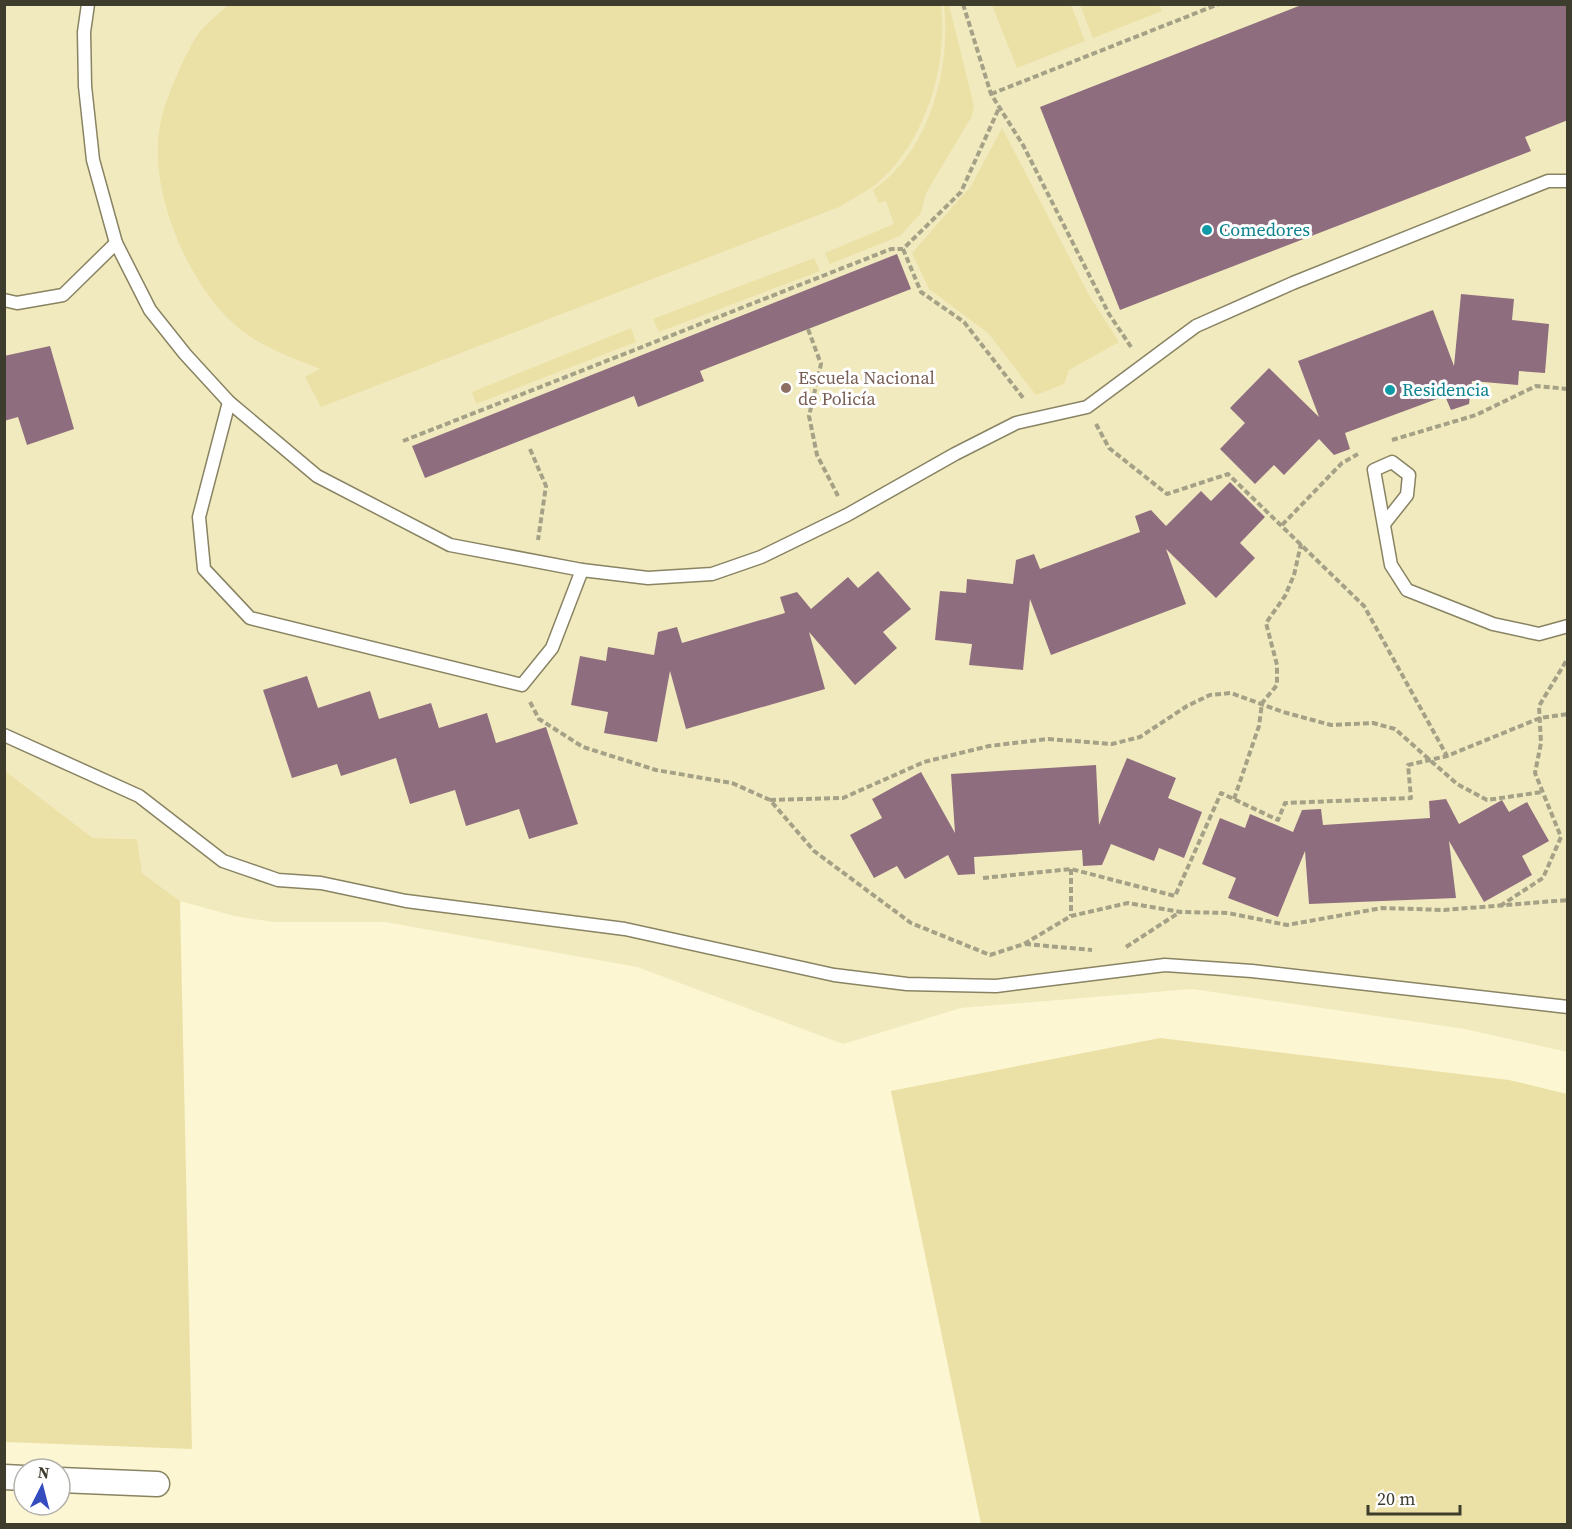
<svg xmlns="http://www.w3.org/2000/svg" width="1572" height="1529" font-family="'Source Serif 4',serif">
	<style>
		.built { fill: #f2eabf }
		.green { fill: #ebe0a6 }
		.building { fill: #8e6e7e }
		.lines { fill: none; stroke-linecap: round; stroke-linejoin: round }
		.lane-casing { stroke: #888362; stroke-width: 15 }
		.street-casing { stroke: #888362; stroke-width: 27 }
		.path { stroke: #a5a186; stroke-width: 4; stroke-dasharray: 6 3; stroke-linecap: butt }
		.lane { stroke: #fff; stroke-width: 12 }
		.street { stroke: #fff; stroke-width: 24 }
		.culture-dot { fill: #0f9aa8; stroke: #fff; stroke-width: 2 }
		.education-dot { fill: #8d6e63; stroke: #fff; stroke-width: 2 }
		.labels { text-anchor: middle; stroke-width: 6; stroke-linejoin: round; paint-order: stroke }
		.culture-label { font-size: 18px; fill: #0d838f; stroke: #fff; text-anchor: start }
		.education-label { font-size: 18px; fill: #785e54; stroke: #fff; text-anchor: start }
	</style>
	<rect width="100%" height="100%" fill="#fcf6d2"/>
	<polygon class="built" points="5,5 1567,5 1567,1052 1465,1029 1192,989 961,1008 843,1044 637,967 385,922 273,922 234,916 180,901 142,873 137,839 93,838 5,771"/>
	<g class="green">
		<path d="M 228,5 L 941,4 C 948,65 927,136 882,179 C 871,190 853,198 839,207 L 321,407 L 305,377 L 320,369 C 295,359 267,349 245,333 C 192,295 147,192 160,126 C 164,101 183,59 196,37 C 204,25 218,15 228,5 Z"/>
		<path d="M 944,5 L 949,5 L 974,106 L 972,116 L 926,193 L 921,213 L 900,236 L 830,264 L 825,253 L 894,224 L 886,201 L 879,203 L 873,190 C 930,151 951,69 944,5 Z"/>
		<polygon points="992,5 1071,5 1085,41 1017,68"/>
		<polygon points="1080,5 1159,5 1162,11 1093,38"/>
		<polygon points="1002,128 1089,295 1119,342 1069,370 1064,384 1036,395 988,333 929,289 912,253 971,186"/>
		<polygon points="814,258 820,271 659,332 653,319"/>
		<polygon points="631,328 636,342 476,404 472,392"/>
		<polygon points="5,771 93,838 137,839 142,873 180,901 192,1449 5,1442"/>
		<polygon points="1160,1038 1509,1080 1567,1094 1567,1524 981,1524 891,1091"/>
	</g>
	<g class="building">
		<polygon points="1304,4 1568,4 1568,120 1525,137 1531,151 1120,310 1040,107"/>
		<polygon points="897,254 911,289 700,371 704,381 638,407 634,396 425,478 412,446"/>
		<polygon points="1461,294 1514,299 1512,320 1549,324 1545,373 1519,371 1518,385 1472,381 1469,404 1451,410 1445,396 1345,433 1350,449 1334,455 1319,439 1284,475 1274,465 1255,484 1220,449 1245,423 1230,408 1269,368 1319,417 1298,361 1433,310 1454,366"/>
		<polygon points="50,346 74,429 27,445 18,417 4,421 4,356"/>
		<polygon points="1230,482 1265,517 1240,543 1255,558 1216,598 1166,549 1186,604 1051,655 1030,599 1023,670 969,665 972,644 935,640 940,591 966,593 967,579 1013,584 1016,560 1034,554 1040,569 1140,532 1135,516 1151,510 1166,526 1201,491 1211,501"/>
		<polygon points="878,571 911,609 883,632 897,648 855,685 809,632 825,689 686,729 670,671 657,742 604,733 608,712 571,705 580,656 606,661 608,647 654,655 658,632 677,627 682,643 785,613 780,597 797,592 811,609 848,577 858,588"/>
		<polygon points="307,676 318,708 370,691 379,719 431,703 439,728 487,713 496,743 546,727 578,824 529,839 519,809 466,826 455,790 410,804 396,758 341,776 337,764 292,778 263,690"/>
		<polygon points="1127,758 1176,778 1168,798 1202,812 1184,858 1159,848 1154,861 1111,844 1102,865 1083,866 1082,850 974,857 975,874 958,875 948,855 905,879 897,866 874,878 850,835 882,818 872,799 921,772 955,833 951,774 1096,765 1099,825"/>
		<polygon points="1446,799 1459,824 1502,800 1509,812 1527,802 1549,841 1522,856 1532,875 1484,902 1449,841 1456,898 1309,904 1305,851 1278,917 1228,898 1236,878 1202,864 1220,818 1245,828 1250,814 1293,832 1302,810 1321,809 1323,825 1430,818 1429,801"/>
	</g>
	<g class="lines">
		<defs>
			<g id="lane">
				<polyline points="88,4 84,32 85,86 93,160 116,243 150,310 185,354 229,402 317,476 450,545 582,570 648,578 712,574 761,557 847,515 955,454 1016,423 1087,407 1196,326 1293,283 1548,181 1568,181"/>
				<polyline points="4,300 17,303 63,295 116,243"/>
				<polyline points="229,402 199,517 204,569 250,618 522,685 552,648 582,570"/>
				<polyline points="1384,524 1407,495 1409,475 1392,462 1374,470 1391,565 1407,590 1493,624 1539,634 1568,626"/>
				<polyline points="4,735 139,796 223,861 278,880 321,883 406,901 625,929 834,975 907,984 996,986 1165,965 1252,971 1568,1007"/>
			</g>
			<g id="street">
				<polyline points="4,1477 24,1478"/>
				<polyline points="60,1480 157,1484"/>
			</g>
		</defs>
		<use href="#lane" class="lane-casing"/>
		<use href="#street" class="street-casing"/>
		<g class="path">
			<polyline points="963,4 991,94 1023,145 1109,314 1131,347"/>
			<polyline points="991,94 1219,4"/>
			<polyline points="903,249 921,292 964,322 1024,399"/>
			<polyline points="808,329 821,364 809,416 817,455 838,496"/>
			<polyline points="1096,424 1109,448 1167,494 1228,474 1364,606 1447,756 1540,718 1568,714"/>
			<polyline points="1392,440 1476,415 1536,386 1568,389"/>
			<polyline points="403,441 891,249 903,249 961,192 999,108"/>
			<polyline points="530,449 546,486 538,540"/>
			<polyline points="1282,525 1342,463 1358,454"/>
			<polyline points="530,702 539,719 583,747 656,770 732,783 770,800 814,851 911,923 990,955 1024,944 1071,916 1128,903 1181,912 1228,913 1287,925 1382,908 1444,910 1568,900"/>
			<polyline points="1234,799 1259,726 1262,703 1277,685 1277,665 1266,623 1285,596 1294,575 1301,544"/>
			<polyline points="770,800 843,798 924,762 989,746 1048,739 1112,744 1140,737 1187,706 1210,695 1231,693 1283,712 1331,725 1373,723 1395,729 1457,784 1487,800 1542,792"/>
			<polyline points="1071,869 1071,916"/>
			<polyline points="983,878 1071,869 1175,896 1221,793 1278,820 1285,803 1411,798 1408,765 1447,756"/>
			<polyline points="1500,906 1543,878 1561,837 1535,773 1541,743 1539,706 1568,658"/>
			<polyline points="1025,944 1092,950"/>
			<polyline points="1126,947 1180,912"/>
		</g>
		<use href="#lane" class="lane"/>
		<use href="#street" class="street"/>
	</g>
	<g class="culture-dot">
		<circle cx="1207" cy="230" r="6"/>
		<circle cx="1390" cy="390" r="6"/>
	</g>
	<circle class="education-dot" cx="786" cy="388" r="6"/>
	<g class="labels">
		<g class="culture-label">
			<text x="1219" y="236">Comedores</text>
			<text x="1402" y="396">Residencia</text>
		</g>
		<g class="education-label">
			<text x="798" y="384">Escuela Nacional<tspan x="798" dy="21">de Policía</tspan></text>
		</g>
	</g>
	<rect width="1572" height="1529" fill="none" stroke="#3e3c2d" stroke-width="12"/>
	<g transform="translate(42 1487) rotate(6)"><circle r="28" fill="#ffffff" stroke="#b2b1ab" stroke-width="1.5"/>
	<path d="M0-4.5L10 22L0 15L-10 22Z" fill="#354cbe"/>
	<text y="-9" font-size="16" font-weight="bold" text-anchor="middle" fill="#3e3c2d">N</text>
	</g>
	<path d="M1368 1505v9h92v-9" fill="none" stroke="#3e3c2d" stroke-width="3"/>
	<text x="1377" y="1505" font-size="18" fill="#3e3c2d" stroke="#ffffff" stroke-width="4.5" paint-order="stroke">20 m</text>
</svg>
